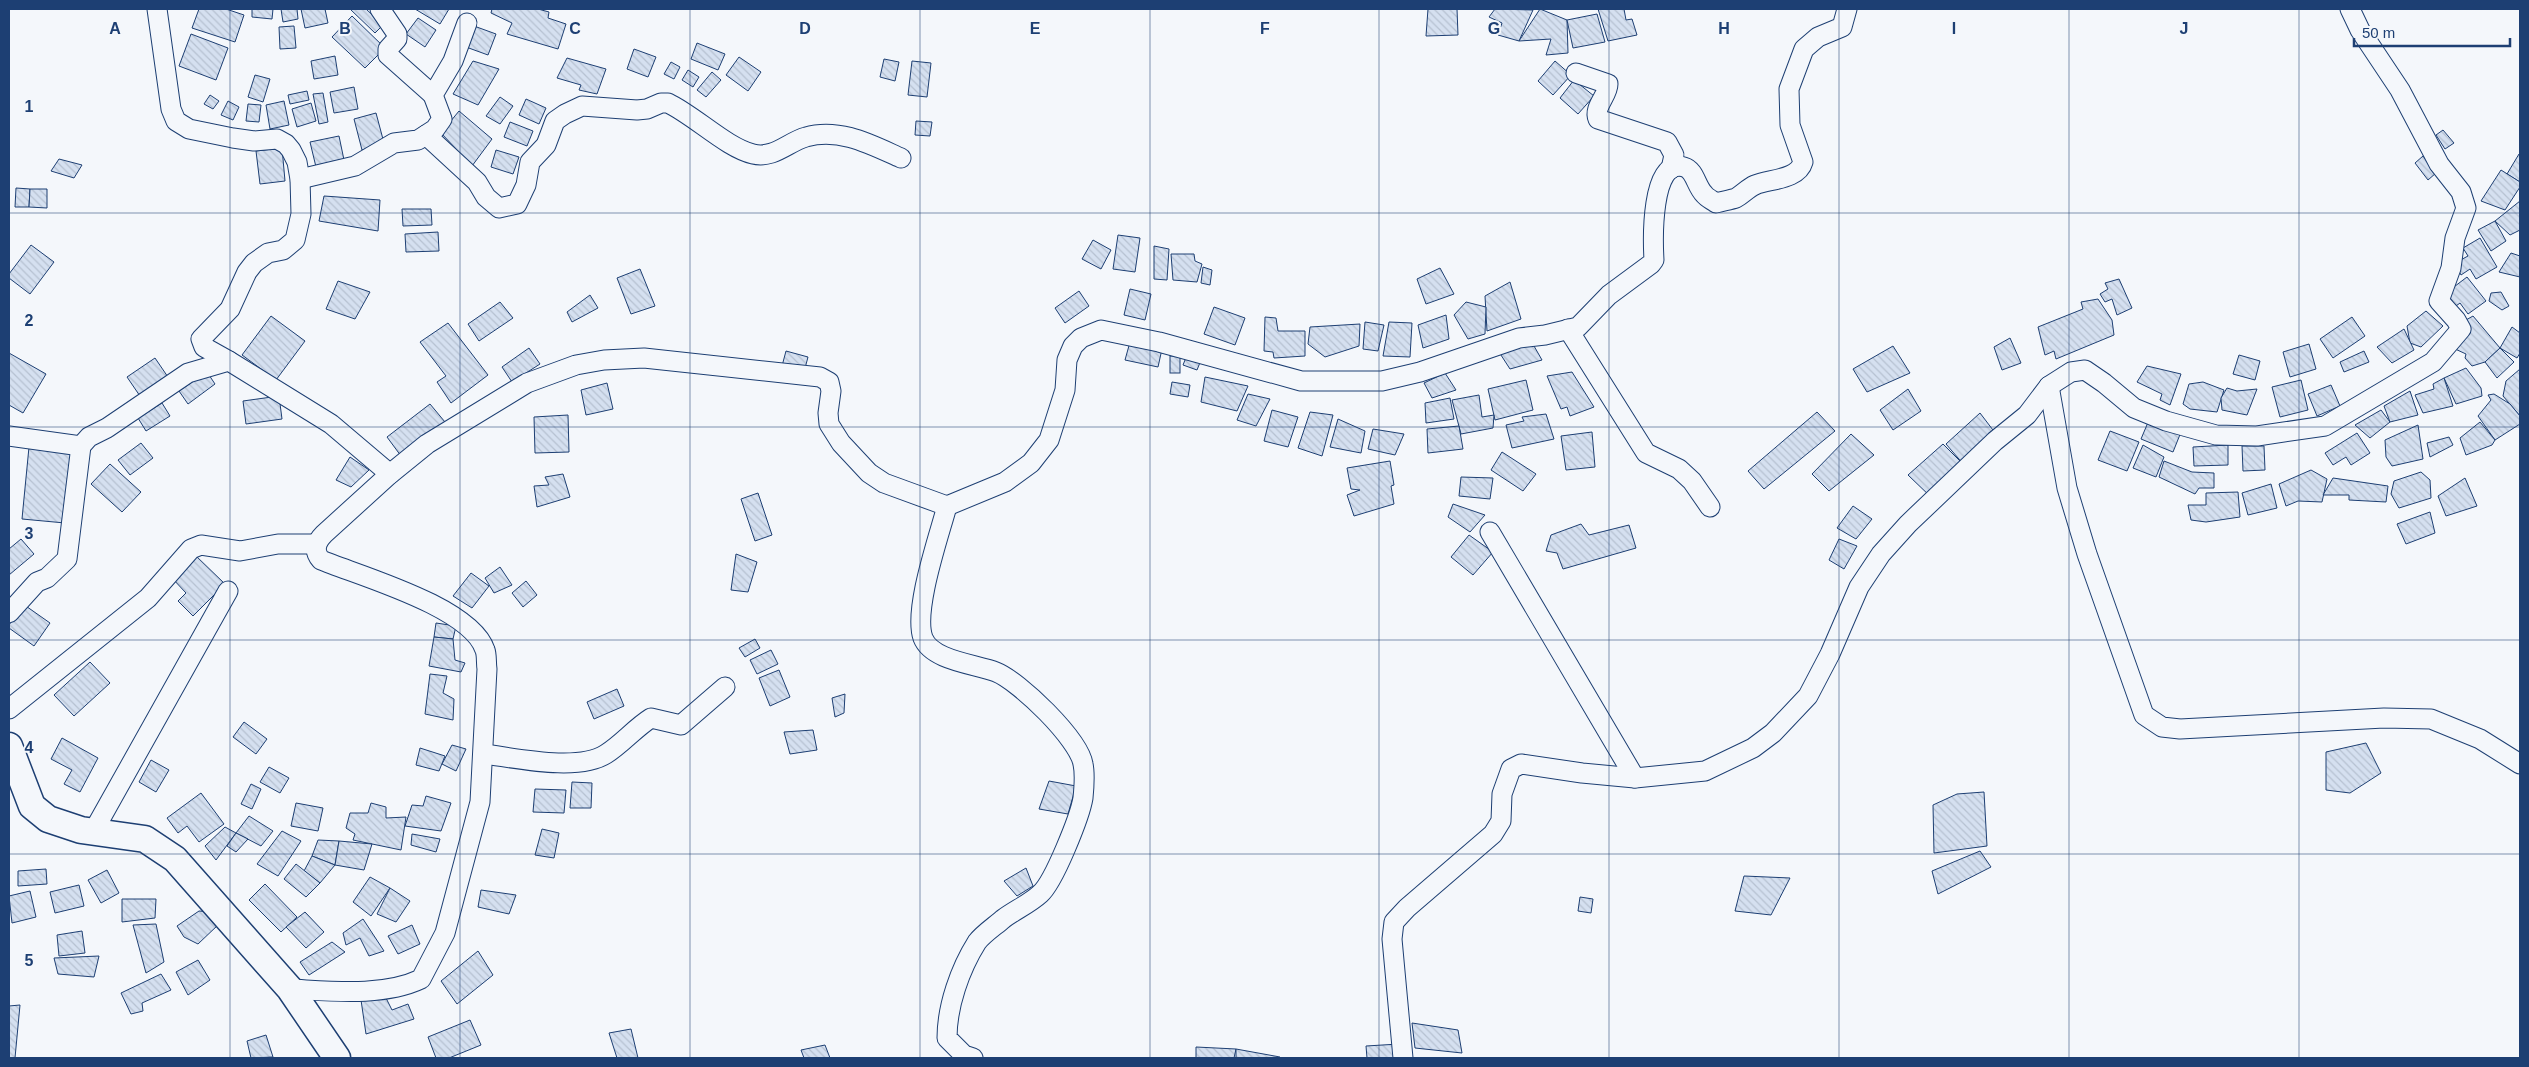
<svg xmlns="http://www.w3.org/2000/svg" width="2529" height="1067" font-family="Helvetica,sans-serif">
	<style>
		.building { fill: url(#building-back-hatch); stroke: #1d3f73 }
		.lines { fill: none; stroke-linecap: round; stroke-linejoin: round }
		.street-casing { stroke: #1d3f73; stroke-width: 21 }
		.secondary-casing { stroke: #1d3f73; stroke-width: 29 }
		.street { stroke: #f4f7fb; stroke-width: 19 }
		.secondary { stroke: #f4f7fb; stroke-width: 26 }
		.grid { fill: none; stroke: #1d3f73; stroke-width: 1; stroke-opacity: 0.55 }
		.grid-label { font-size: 16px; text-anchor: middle; font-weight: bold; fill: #1d3f73; stroke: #f4f7fb; stroke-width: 4; stroke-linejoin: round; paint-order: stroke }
	</style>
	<defs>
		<pattern id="building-back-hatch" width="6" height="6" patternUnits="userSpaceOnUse" patternTransform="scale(1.25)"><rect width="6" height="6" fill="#d5e0f0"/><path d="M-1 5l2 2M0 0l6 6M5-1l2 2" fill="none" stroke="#b6c1d1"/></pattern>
	</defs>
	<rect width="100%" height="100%" fill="#f4f7fb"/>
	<g class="building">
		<polygon points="199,9 226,9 244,15 235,42 192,28"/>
		<polygon points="252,9 273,9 272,19 252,17"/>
		<polygon points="281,9 297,9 298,19 283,22"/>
		<polygon points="301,9 325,9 328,23 305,28"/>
		<polygon points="350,9 366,9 383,25 375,33"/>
		<polygon points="415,9 449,9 440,24"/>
		<polygon points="492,9 538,9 549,12 548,18 566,24 558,49 507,34 512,23 491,13"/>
		<polygon points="1428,9 1457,9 1458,35 1426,36"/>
		<polygon points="1495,9 1533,10 1519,41 1498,35 1502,23 1489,17"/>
		<polygon points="1540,9 1567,20 1568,53 1546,55 1551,39 1519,41"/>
		<polygon points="1598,9 1624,9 1626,20 1632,19 1637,35 1608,41"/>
		<polygon points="1597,14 1605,42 1573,48 1567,20"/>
		<polygon points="352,16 385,48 365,68 332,37"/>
		<polygon points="418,18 436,30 425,47 406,34"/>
		<polygon points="294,26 296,48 280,49 279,27"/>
		<polygon points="474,26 496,34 488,55 466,47"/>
		<polygon points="191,34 228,48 216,80 179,66"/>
		<polygon points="697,43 725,54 718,70 691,59"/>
		<polygon points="634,49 656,57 648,77 627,69"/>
		<polygon points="335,56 338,75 314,79 311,61"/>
		<polygon points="739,57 761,72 748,91 726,75"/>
		<polygon points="567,58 606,69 597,94 579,90 581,85 557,78"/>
		<polygon points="884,59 899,62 895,81 880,77"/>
		<polygon points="473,61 499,69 478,105 453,94"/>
		<polygon points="912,61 931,63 927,97 908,95"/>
		<polygon points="1555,61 1571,75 1553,95 1538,81"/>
		<polygon points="671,62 680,67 674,79 664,74"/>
		<polygon points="688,70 699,77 693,87 682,80"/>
		<polygon points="712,72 721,80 706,97 697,90"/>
		<polygon points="255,75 270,79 263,102 248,97"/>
		<polygon points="1574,80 1594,96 1578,114 1560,98"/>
		<polygon points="354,87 358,109 334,113 330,92"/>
		<polygon points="307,91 309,100 290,104 288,95"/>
		<polygon points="323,93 328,122 319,124 313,94"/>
		<polygon points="210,95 219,101 213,109 204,104"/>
		<polygon points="500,97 513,106 500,124 486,116"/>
		<polygon points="526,99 546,108 539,124 519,115"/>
		<polygon points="228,101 239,107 233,120 221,115"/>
		<polygon points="284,101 289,125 270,129 266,105"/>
		<polygon points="311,103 316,121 297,127 292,109"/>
		<polygon points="248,104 261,105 259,122 246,121"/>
		<polygon points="459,111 492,139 472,166 441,133"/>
		<polygon points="376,113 384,143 362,150 354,119"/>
		<polygon points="916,121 932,122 930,136 915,135"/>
		<polygon points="510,122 533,131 527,146 504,137"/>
		<polygon points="2443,130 2454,143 2445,149 2436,135"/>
		<polygon points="339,136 344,160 316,167 310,142"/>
		<polygon points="282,148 285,181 260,184 256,151"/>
		<polygon points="496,150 519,157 513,174 491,167"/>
		<polygon points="2519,154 2520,155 2520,182 2507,174"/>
		<polygon points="2423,156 2436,173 2428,180 2415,163"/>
		<polygon points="59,159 82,165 74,178 51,171"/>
		<polygon points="2501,170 2520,182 2520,187 2505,210 2481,201"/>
		<polygon points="16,188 30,189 29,207 15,207"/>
		<polygon points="30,189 47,189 47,208 29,207"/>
		<polygon points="324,196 380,200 378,231 319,221"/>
		<polygon points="2520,201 2520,230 2510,235 2495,221"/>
		<polygon points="402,209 431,209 432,225 403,226"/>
		<polygon points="2495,221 2506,241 2491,251 2478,230"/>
		<polygon points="438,232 439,251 406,252 405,234"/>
		<polygon points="1118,235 1140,238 1135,272 1113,269"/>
		<polygon points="2480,238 2497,267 2476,279 2470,269 2461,275 2455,263 2468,256 2463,248"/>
		<polygon points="1093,240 1111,250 1101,269 1082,259"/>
		<polygon points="31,245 54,262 30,294 9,278 9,274"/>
		<polygon points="1154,246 1169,249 1167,280 1154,279"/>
		<polygon points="2511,253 2520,256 2520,277 2499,272"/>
		<polygon points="1171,254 1194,254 1195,261 1202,264 1197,282 1173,280"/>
		<polygon points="1203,267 1212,270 1210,285 1201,283"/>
		<polygon points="1440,268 1454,294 1426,304 1417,279"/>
		<polygon points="640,269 655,306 631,314 617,278"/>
		<polygon points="2467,277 2486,301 2468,314 2460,303 2456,306 2446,293"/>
		<polygon points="2119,279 2132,308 2117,315 2112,299 2105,302 2100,294 2108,289 2105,283"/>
		<polygon points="338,281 370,292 355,319 326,309"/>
		<polygon points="1510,282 1521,319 1487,331 1485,296"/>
		<polygon points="1130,289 1151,294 1145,320 1124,315"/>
		<polygon points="1079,291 1089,306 1065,323 1055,308"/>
		<polygon points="2501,292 2509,306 2502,310 2489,301 2491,293"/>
		<polygon points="590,295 598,308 572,322 567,312"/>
		<polygon points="2098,299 2112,320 2114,335 2056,359 2054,351 2045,355 2038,327 2083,309 2081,302"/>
		<polygon points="500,302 513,318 479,341 468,324"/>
		<polygon points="1466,302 1486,307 1485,334 1468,339 1454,315"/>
		<polygon points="1214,307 1245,318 1235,345 1204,334"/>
		<polygon points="2426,311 2443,326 2421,347 2410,343 2407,326"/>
		<polygon points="1446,315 1449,339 1423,348 1418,325"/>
		<polygon points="271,316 305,341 276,380 242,355"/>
		<polygon points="2473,316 2500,348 2485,362 2472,366 2465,358 2466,354 2453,348 2466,320"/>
		<polygon points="1265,317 1276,318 1278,331 1305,331 1305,356 1274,358 1273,352 1264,351"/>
		<polygon points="2352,317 2365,336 2333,358 2320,339"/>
		<polygon points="1365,322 1384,325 1378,351 1363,349"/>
		<polygon points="1389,322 1412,323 1410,357 1383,356"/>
		<polygon points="448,323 488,375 451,403 437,382 446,376 420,342"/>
		<polygon points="1360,324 1359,346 1325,357 1308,344 1310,327"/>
		<polygon points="2512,327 2520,333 2520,353 2517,358 2500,348"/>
		<polygon points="2404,329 2414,350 2392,363 2377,347"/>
		<polygon points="2010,338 2021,363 2002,370 1994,347"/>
		<polygon points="1530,339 1542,360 1510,369 1499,352"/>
		<polygon points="1130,342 1162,349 1158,367 1125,360"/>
		<polygon points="2309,344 2316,369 2290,377 2283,352"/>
		<polygon points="1893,346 1910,373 1867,392 1853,369"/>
		<polygon points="529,348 540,364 512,382 502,367"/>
		<polygon points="2500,348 2514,362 2497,378 2485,362"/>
		<polygon points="786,351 808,357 804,372 782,366"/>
		<polygon points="2364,351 2369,362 2344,372 2340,362"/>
		<polygon points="9,353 46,374 23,413 9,405"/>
		<polygon points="1187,355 1201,360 1197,370 1183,365"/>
		<polygon points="2239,355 2260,361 2255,380 2233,374"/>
		<rect x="1170" y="356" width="10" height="17"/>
		<polygon points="155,358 170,380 142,399 127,377"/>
		<polygon points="2147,366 2181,374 2170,405 2160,400 2162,394 2137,382"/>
		<polygon points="2466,368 2481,388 2482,396 2456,404 2444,378"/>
		<polygon points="2520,369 2520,416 2503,396 2506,381"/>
		<polygon points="207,372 215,384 188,404 179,391"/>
		<polygon points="1572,372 1594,407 1570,416 1567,407 1561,409 1547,376"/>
		<polygon points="1445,373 1456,390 1432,398 1424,383"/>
		<polygon points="1205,377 1248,386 1237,411 1201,402"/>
		<polygon points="2444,378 2453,406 2423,413 2415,395 2434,389 2433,384"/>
		<polygon points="1526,380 1533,410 1495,420 1488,389"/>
		<polygon points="2301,380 2308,410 2280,417 2272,387"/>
		<polygon points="1172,382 1190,385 1188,397 1170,394"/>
		<polygon points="2203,382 2224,390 2217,412 2190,409 2183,404 2189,384"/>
		<polygon points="607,383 613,409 586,415 581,390"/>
		<polygon points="2331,385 2340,406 2317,416 2308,394"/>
		<polygon points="2227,388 2237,391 2257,389 2247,415 2222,410 2221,398"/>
		<polygon points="1908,389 1921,411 1893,430 1880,410"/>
		<polygon points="2410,391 2418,415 2390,422 2384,406"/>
		<polygon points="1248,394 1270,399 1256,426 1237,420"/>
		<polygon points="2494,394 2510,404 2520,416 2520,424 2495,440 2478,416 2491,400 2488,395"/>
		<polygon points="1479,395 1482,417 1494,415 1493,428 1461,434 1452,400"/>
		<polygon points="279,396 282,419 246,424 243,401"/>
		<polygon points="1450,398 1454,419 1426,423 1425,403"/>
		<polygon points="162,403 170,416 146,431 138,418"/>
		<polygon points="430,404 445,422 401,456 387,437"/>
		<polygon points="1272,410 1298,417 1288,447 1264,441"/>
		<polygon points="2381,410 2390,422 2370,438 2355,425"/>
		<polygon points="1310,412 1333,415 1322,456 1298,448"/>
		<polygon points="1817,412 1835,431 1764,489 1748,471"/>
		<polygon points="1980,413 1996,434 1964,465 1946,444"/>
		<polygon points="1546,414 1554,439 1512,448 1506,425 1524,421 1522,417"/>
		<polygon points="568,415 569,452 535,453 534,417"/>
		<polygon points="1338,419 1365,431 1361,453 1330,447"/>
		<polygon points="2149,420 2181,432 2173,452 2141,439"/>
		<polygon points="2480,422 2495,440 2492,445 2466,455 2460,438"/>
		<polygon points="2418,425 2423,459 2392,466 2386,457 2385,440"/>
		<polygon points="1459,426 1463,449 1428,453 1427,429"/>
		<polygon points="1373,429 1404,434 1395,455 1368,449"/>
		<polygon points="2110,431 2139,442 2127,471 2098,460"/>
		<polygon points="1592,432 1595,467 1566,470 1561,436"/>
		<polygon points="2357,433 2370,453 2351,465 2346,457 2333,465 2325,453"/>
		<polygon points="1851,434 1874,455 1829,491 1812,474"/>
		<polygon points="2449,437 2453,445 2430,457 2427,443"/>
		<polygon points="141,443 153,458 130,475 118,460"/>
		<polygon points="1943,444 1964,465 1933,499 1908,475"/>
		<polygon points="2143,445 2164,457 2156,477 2133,468"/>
		<polygon points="2228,445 2228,465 2194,466 2193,447"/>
		<polygon points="2242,446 2264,446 2265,470 2243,471"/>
		<polygon points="29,447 71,450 65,523 22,519"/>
		<polygon points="1502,452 1536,474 1523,491 1491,470"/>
		<polygon points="350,457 369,470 351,487 336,480"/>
		<polygon points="1390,461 1394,485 1391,486 1394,504 1354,516 1347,495 1360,490 1351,489 1347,468"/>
		<polygon points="2164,461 2192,472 2214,473 2214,488 2199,488 2195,494 2159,477"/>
		<polygon points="110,464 141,492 122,512 91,484"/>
		<polygon points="2311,470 2327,479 2322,502 2298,501 2286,506 2279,484"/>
		<polygon points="2421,472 2430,480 2431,498 2399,508 2391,494 2394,481"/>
		<polygon points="563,474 570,497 537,507 534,486 549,485 545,477"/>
		<polygon points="1461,477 1493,478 1490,499 1459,496"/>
		<polygon points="2333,478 2388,486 2386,502 2349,500 2349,495 2323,495"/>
		<polygon points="2465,478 2477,506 2446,516 2438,496"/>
		<polygon points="2271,484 2277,508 2248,515 2242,493"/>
		<polygon points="2238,492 2240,517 2206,522 2191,520 2188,505 2206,505 2206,493"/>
		<polygon points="758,493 772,535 755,541 741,499"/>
		<polygon points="1453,504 1485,515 1470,532 1448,517"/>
		<polygon points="1853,506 1872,519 1856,539 1837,528"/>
		<polygon points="2430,512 2435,533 2406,544 2397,524"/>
		<polygon points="1581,524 1589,535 1629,525 1636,548 1563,569 1557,553 1546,551 1551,535"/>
		<polygon points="1469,535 1493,552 1473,575 1451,557"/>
		<polygon points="21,539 34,554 9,575 9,549"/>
		<polygon points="1839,539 1857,546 1844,569 1829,560"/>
		<polygon points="736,554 757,562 748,592 731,590"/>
		<polygon points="195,555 225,584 193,616 178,601 186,593 172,578"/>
		<polygon points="500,567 512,585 494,593 485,578"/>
		<polygon points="471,573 489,586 472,608 453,596"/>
		<polygon points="526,581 537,595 523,607 512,593"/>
		<polygon points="23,604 50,623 34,646 9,628 9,625"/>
		<polygon points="436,623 456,626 453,639 434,637"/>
		<polygon points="434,637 453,639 455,660 465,663 461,672 429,666"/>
		<polygon points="755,639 760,648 745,657 739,648"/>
		<polygon points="771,650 778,664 757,674 750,660"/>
		<polygon points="90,662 110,683 74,716 54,695"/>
		<polygon points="779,670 790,697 770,706 759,678"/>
		<polygon points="430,674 447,676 443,693 454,699 453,720 425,714"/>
		<polygon points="617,689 624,706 594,719 587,702"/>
		<polygon points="845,694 844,713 835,717 832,698"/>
		<polygon points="244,722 267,739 256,754 233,737"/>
		<polygon points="813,730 817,750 790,754 784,732"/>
		<polygon points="62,738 98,758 80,792 64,784 72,770 51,759"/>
		<polygon points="2366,743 2381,773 2350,793 2326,790 2326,752"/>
		<polygon points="452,745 466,749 456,771 442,764"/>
		<polygon points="420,748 445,756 439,771 416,765"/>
		<polygon points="151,760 169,770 156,792 139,782"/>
		<polygon points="269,767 289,778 280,793 260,782"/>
		<polygon points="1049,781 1076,786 1068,814 1039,809"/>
		<polygon points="572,782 592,783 591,808 570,808"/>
		<polygon points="251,784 261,789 252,809 241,804"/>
		<polygon points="535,789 566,790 564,813 533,812"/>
		<polygon points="1984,792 1987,846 1934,853 1933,805 1957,794"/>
		<polygon points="201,793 224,824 199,842 187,826 178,833 167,818"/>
		<polygon points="426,796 451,803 441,831 405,826 412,805 423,806"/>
		<polygon points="296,803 323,808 318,831 291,826"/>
		<polygon points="371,803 386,807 386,818 406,817 401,850 353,840 355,834 346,828 350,813 368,813"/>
		<polygon points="249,816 273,831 261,846 236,833"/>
		<polygon points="225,827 236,833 216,860 205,846"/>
		<polygon points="542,829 559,833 554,858 535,855"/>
		<polygon points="282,831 301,841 278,876 257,864"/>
		<polygon points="236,833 248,839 236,852 227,846"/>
		<polygon points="412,834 440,839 436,852 411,845"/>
		<polygon points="318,840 339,841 335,865 312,856"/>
		<polygon points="339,841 372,844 364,870 335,865"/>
		<polygon points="1980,851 1991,867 1938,894 1932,871"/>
		<polygon points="312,856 335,865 320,883 304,871"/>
		<polygon points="296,864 320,883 306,897 284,879"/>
		<polygon points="1026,868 1033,886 1017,896 1004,881"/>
		<polygon points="46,869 47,884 18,886 18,871"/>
		<polygon points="107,870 119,893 101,903 88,880"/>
		<polygon points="1744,876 1790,878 1771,915 1735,911"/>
		<polygon points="370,877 390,888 371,916 353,902"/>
		<polygon points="265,884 297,917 281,932 249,900"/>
		<polygon points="79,885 84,906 55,913 50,892"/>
		<polygon points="390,888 410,901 396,922 377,914"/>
		<polygon points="481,890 516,895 509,914 478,907"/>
		<polygon points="30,891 36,917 12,923 9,896"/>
		<polygon points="1580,897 1593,899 1591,913 1578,911"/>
		<polygon points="122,899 156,899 155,918 122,922"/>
		<polygon points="199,911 211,912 218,925 198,944 184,937 177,926"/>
		<polygon points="305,912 324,932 306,948 286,927"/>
		<polygon points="363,919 384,951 369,956 360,938 346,945 343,933"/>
		<polygon points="156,924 164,962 146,973 133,925"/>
		<polygon points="412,925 420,944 398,954 388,936"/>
		<polygon points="82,931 85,953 59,956 57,935"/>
		<polygon points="332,942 345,952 309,975 300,962"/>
		<polygon points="478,951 493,975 457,1004 441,981"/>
		<polygon points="99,956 94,977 58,974 54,958"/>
		<polygon points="198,960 210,980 188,995 176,972"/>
		<polygon points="161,974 171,990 142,1003 143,1011 131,1014 121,993"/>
		<polygon points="384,994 392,1010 408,1004 414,1019 366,1034 361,1000"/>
		<polygon points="20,1005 15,1058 9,1058 9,1006"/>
		<polygon points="470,1020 481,1045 449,1058 436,1058 428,1037"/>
		<polygon points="1412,1023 1458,1030 1462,1053 1415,1048"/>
		<polygon points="631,1029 638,1058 617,1058 609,1033"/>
		<polygon points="266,1035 273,1057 251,1058 247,1041"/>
		<polygon points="1399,1044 1399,1058 1367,1058 1366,1046"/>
		<polygon points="825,1045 830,1058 804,1058 801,1050"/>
		<polygon points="1196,1047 1236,1049 1234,1058 1196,1058"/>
		<polygon points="1236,1049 1280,1057 1280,1058 1236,1058"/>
	</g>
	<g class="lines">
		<defs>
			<g id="street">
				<polyline points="157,9 171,109 176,121 189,129 233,138 254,141 277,139 286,144 291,150 297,162 300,179 301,214 295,240 283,250 268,253 254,263 247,272 230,309 201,339 204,347 229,361"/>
				<polyline points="380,9 397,34 397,39 388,49 388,55 433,95"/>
				<path d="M 1576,73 L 1608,84 C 1608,96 1593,107 1598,119 L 1667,142 L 1674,155 L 1671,169"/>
				<path d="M 426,135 L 477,182 L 486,197 L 499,208 L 517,204 L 526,185 L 530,162 L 546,145 L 555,121 L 565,114 L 582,106 L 637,110 L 647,109 L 661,103 L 668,103 C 695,116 727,148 753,154 C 774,159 788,142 806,137 C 839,127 872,145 901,158"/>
				<polyline points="300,179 355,166 394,143 418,140 435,129 442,119 433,95 453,61 467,23"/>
				<polyline points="1568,329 1646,453 1679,469 1692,481 1710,507"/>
				<polyline points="2049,386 2067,488 2087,554 2144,715 2162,727 2180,729 2384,718 2431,719 2480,739 2520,764"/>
				<polyline points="9,436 81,446"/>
				<path d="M 947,506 C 939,536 913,610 923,638 C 932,661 976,664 996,672 C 1019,681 1079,739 1083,764 C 1085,773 1084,788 1083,798 C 1080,816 1054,882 1040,894 C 1029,904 1015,910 1003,919 C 995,926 983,934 977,942 C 960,969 947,1006 947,1038 L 964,1055 L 973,1058"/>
				<polyline points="1490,532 1635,778"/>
				<polyline points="9,613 37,582 47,578 67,559 81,446 89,437 107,428 188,373 229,361 331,424 390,474"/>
				<polyline points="9,709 148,598 191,549 201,545 240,551 278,544 317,544"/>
				<path d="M 484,754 C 516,758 578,772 606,754 C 622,744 635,728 651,718 L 681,725 L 725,687"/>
				<polyline points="93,832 228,591"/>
				<path d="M 290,989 C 331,991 383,997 421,979 L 445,933 L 480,802 L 487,669 C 486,663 487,655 485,650 C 471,607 360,576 321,560 C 313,551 316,542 324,534 L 390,474 L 427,444 L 527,383 L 576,365 L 604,360 L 644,358 L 820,377 L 829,382 L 831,391 L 828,413 L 829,424 L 841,443 L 869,473 L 884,483 L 947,506 L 1005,482 L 1031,463 L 1049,440 L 1065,390 L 1067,360 L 1073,346 L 1081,338 L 1101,330 L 1159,342 L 1301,381 L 1382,381 L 1420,372 L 1519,338 L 1545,335 L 1578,327 L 1609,295 L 1651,264 L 1654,260 C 1653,243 1650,157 1684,167 C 1695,170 1696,186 1704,194 C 1707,198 1712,200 1716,203 C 1723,201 1730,200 1736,198 C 1743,194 1748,188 1755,185 C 1769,179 1798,180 1803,162 L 1790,125 L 1789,89 L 1804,49 L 1818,37 L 1842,27 L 1847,9"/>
				<polyline points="1403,1058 1392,939 1394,922 1407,908 1493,834 1501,821 1502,794 1511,769 1521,764 1582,773 1635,778 1705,771 1753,748 1773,733 1808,696 1830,654 1859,587 1881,554 1908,524 1995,441 2027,415 2049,386 2071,372 2085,370 2104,383 2134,408 2166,421 2216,435 2257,436 2325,426 2433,362 2461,329 2456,320 2439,301 2451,268 2455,238 2466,208 2461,192 2439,164 2400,90 2360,30 2350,9"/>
			</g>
			<polyline id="secondary" points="9,746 32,806 48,819 81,830 145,839 175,859 290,989 337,1058"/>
		</defs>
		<use href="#street" class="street-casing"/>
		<use href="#secondary" class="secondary-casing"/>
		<use href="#street" class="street"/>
		<use href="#secondary" class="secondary"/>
	</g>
	<path class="grid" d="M 230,9 L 230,1058M 460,9 L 460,1058M 690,9 L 690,1058M 920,9 L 920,1058M 1150,9 L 1150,1058M 1379,9 L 1379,1058M 1609,9 L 1609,1058M 1839,9 L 1839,1058M 2069,9 L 2069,1058M 2299,9 L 2299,1058M 9,213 L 2520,213M 9,427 L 2520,427M 9,640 L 2520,640M 9,854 L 2520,854"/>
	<g class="grid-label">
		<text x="115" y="34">A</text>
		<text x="345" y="34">B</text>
		<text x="575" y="34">C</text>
		<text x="805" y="34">D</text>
		<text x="1035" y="34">E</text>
		<text x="1265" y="34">F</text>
		<text x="1494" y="34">G</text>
		<text x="1724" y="34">H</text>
		<text x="1954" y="34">I</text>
		<text x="2184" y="34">J</text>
		<text x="29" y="112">1</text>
		<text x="29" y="326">2</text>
		<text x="29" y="539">3</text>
		<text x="29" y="753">4</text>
		<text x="29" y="966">5</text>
	</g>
	<rect width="2529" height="1067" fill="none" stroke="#1d3f73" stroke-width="20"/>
	<path d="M2354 38v8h156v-8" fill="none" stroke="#1d3f73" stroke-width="2.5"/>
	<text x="2362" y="38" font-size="15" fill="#1d3f73" stroke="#f4f7fb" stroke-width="4" paint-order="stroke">50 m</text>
</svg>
